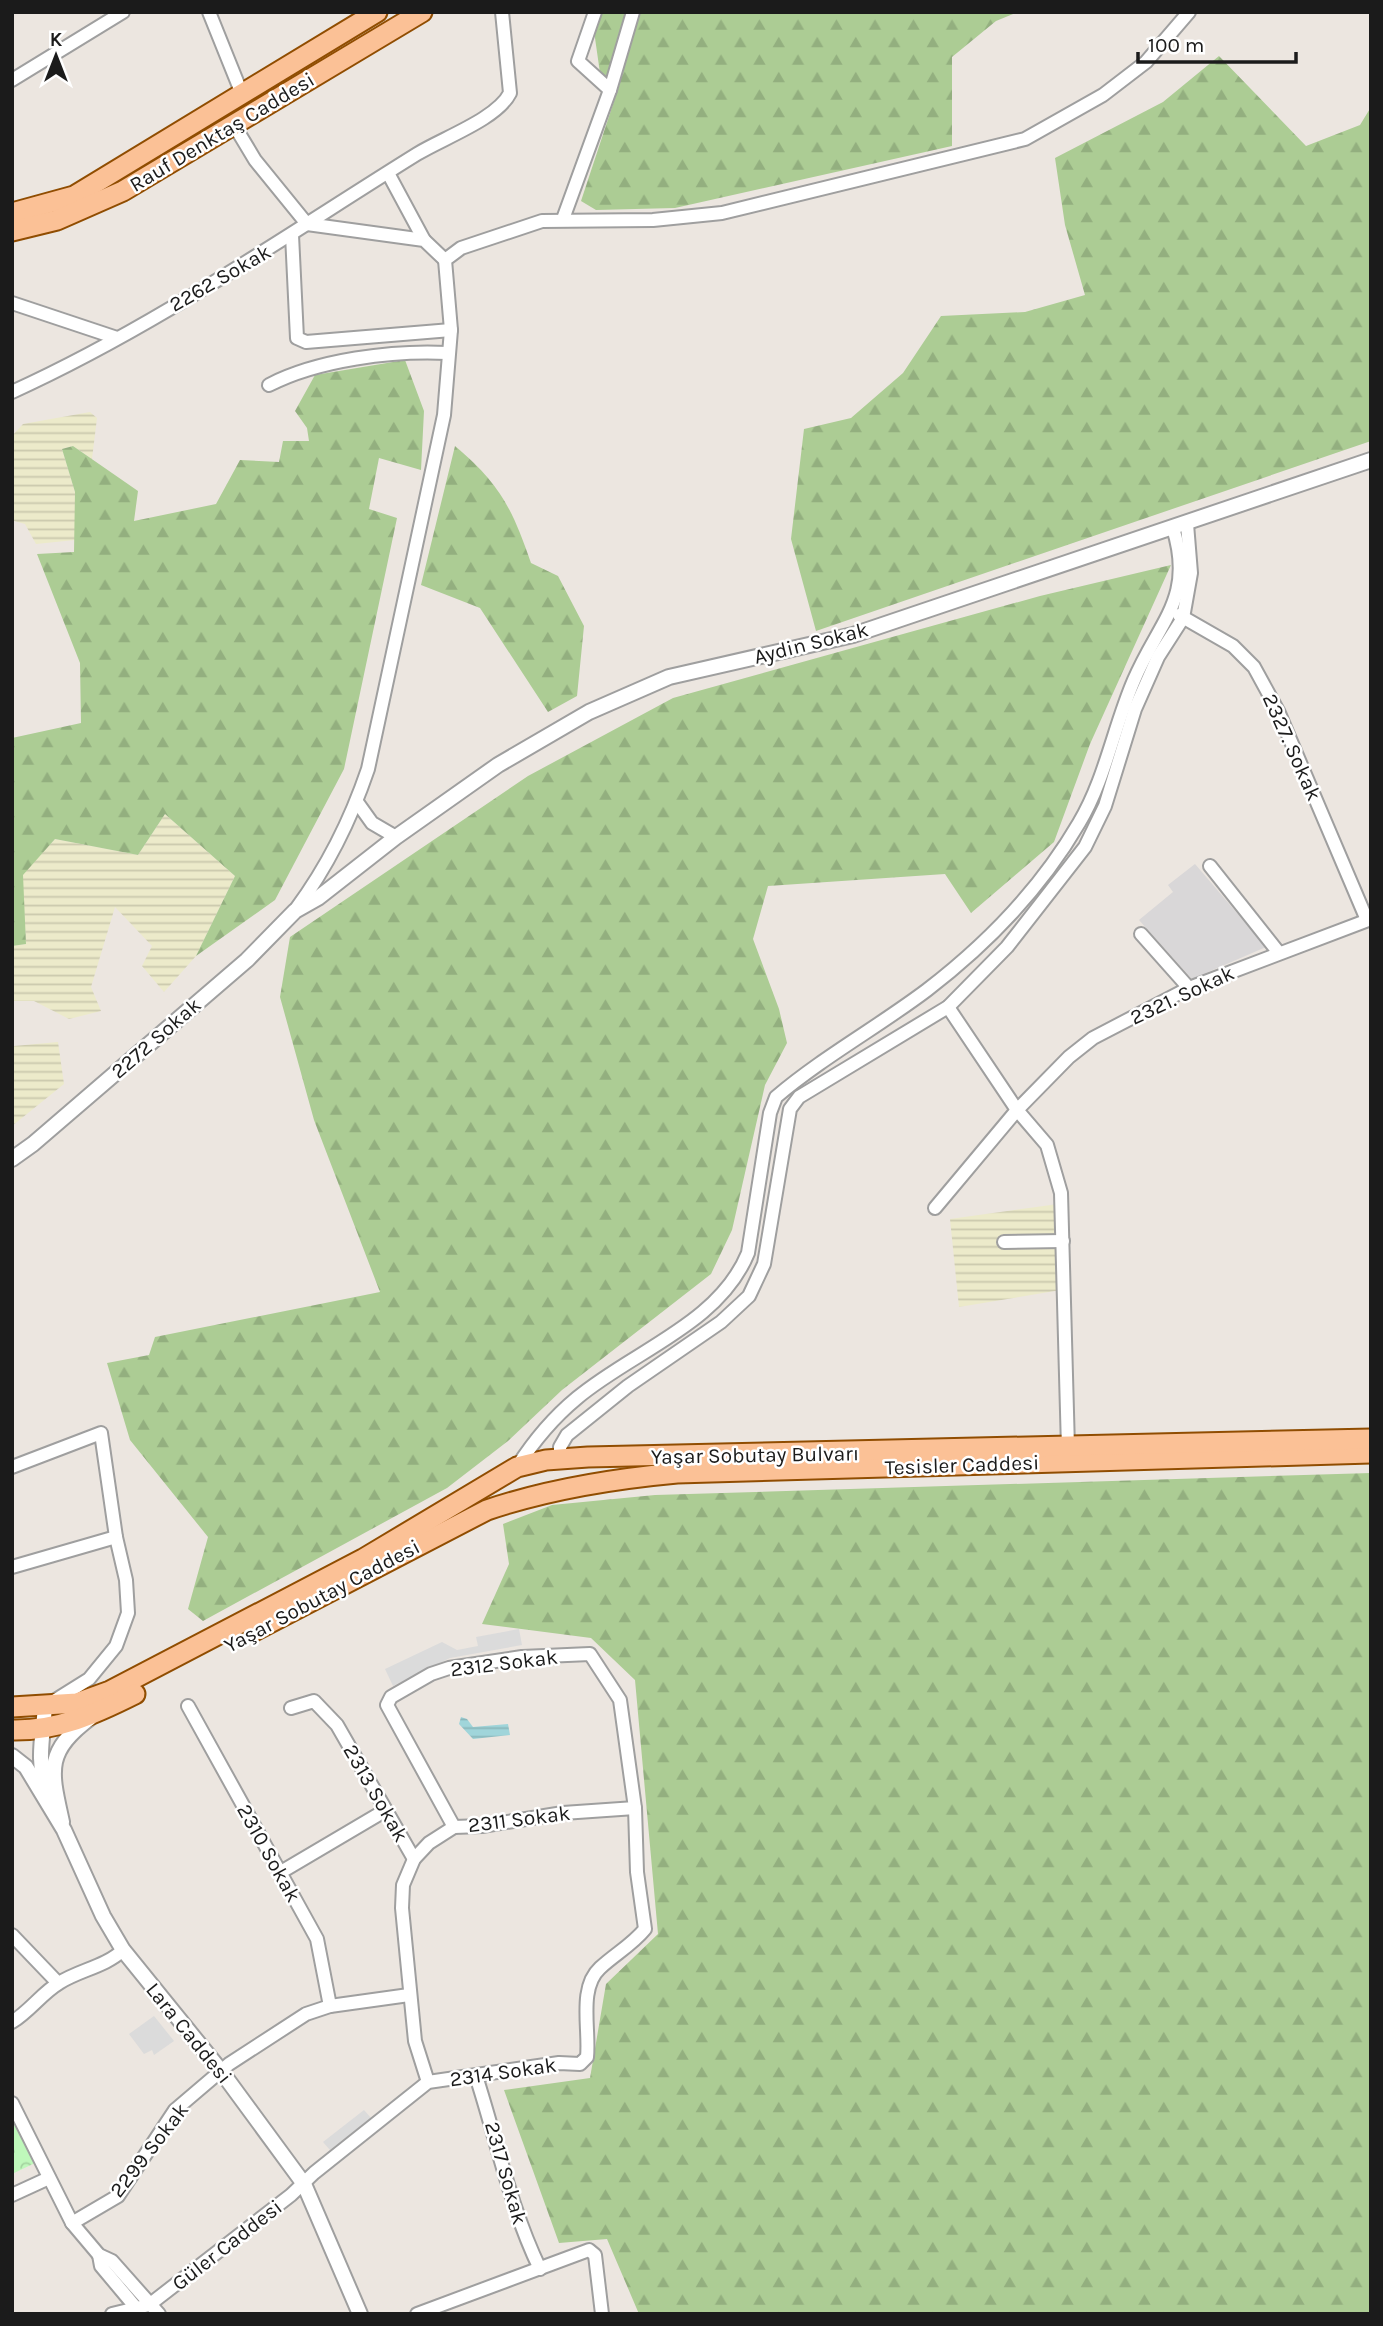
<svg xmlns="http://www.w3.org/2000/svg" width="1383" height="2326" font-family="Karla,sans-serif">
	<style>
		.residential { fill: #d9d7d8 }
		.farmland { fill: url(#farmland-rules) }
		.forest { fill: url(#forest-firs) }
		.park { fill: url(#park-crowns) }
		.parking { fill: #dbdbdb }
		.water { fill: url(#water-rules) }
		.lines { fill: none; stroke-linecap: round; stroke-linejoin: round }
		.minor-casing { stroke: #9f9f9f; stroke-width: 16 }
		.tertiary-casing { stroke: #9f9f9f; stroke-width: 18 }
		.primary-casing { stroke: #904d01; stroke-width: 23 }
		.minor { stroke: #fff; stroke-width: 12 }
		.tertiary { stroke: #fff; stroke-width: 14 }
		.primary { stroke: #fbc196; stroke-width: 19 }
		.labels { text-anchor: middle; stroke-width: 5; stroke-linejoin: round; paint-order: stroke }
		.street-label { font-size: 21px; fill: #1b1b1b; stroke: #fff }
	</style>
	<defs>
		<pattern id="farmland-rules" width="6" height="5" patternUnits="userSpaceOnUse" patternTransform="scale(1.75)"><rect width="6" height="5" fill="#eceaca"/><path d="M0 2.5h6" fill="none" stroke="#cac8ad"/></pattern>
		<pattern id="forest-firs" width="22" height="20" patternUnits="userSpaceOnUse" patternTransform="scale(1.75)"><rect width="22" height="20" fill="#accc94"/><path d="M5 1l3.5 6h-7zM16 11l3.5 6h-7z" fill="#93af7f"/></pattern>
		<pattern id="park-crowns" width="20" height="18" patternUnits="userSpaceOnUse" patternTransform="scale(1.75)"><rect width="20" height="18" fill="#bff8bb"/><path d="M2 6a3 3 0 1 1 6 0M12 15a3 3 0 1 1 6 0" fill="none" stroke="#a4d4a0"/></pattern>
		<pattern id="water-rules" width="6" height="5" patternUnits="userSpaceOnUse" patternTransform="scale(1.75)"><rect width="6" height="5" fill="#a0d5da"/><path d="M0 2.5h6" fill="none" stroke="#89b6ba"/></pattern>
	</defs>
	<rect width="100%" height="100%" fill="#ece6e0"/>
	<polygon class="residential" points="1195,864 1266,947 1192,979 1139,920 1173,892 1168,885"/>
	<g class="farmland">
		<polygon points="90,412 97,418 92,459 73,446 62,449 75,492 75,540 36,544 25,524 14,521 12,436 23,424"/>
		<polygon points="165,814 235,876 196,956 164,992 142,966 152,946 115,907 91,987 101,1011 69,1019 34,1001 12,1001 12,946 26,944 22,875 55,839 138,855"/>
		<polygon points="12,1041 14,1046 58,1042 64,1084 12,1126"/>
		<polygon points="1058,1204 1061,1290 959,1307 950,1219"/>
	</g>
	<g class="forest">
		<polygon points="602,12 1018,12 996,21 952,57 952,146 675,208 596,210 581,201 620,83 600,73 593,24"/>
		<polygon points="1219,56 1306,146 1360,125 1371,107 1371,441 816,631 791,539 804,429 851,418 903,373 941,316 1025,312 1085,295 1065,225 1055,158 1163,102"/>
		<polygon points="405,360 424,411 421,470 379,458 369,509 397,518 344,769 275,900 196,956 235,876 165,814 138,855 55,839 23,875 26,944 12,946 12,738 81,723 80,663 37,554 74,552 75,492 62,449 73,446 138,491 134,521 216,504 240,460 279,462 283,441 309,441 307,428 295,411 315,375"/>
		<path d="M 455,446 C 500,484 512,508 531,563 L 558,576 L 584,626 L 577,696 L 548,712 L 480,608 L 421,585 Z"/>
		<polygon points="1171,565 1090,744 1054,842 971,913 945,874 768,886 753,939 779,1009 787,1043 765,1085 732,1230 711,1274 562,1390 508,1441 447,1488 203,1621 188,1609 208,1537 130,1440 107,1363 149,1355 155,1337 380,1292 314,1120 280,997 290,937 528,776 673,698 1040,596"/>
		<polygon points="1371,1473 1371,2314 639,2314 607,2239 559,2243 504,2090 590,2078 606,1984 658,1934 635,1680 591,1638 482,1624 509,1564 503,1524 552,1505 655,1495"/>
	</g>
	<polygon class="park" points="12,2121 35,2163 12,2174"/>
	<g class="parking">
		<polygon points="519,1629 522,1645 450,1658 393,1686 385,1669 442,1642 457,1650 478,1646 476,1637"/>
		<polygon points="154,2016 174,2041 154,2055 152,2050 144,2054 129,2034"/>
		<polygon points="364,2110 371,2118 330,2150 323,2142"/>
	</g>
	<polygon class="water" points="461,1717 467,1719 473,1727 508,1724 510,1735 473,1739 459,1724"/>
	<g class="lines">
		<defs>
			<g id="minor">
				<polyline points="209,12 242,94"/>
				<polyline points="12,80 123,12"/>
				<polyline points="610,90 633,12"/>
				<polyline points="238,123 237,130 255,160 307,224 424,240 445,260"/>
				<polyline points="388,173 424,240"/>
				<polyline points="563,219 610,90 578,61 595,12"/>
				<polyline points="292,235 297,338 306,342 451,330"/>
				<polyline points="12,303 117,338"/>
				<path d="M 269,385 C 317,360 393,350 448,353"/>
				<path d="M 12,392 C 155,327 285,236 417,154 C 443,138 497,119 510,93 L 502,12"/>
				<polyline points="1179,615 1233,646 1254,667 1278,711 1367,920"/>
				<polyline points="357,802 372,823 396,837"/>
				<polyline points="1210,866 1279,953"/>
				<path d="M 296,909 C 328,866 351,819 368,769 L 444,415 L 451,330 L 445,260 L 461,248 L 542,221 L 653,220 L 722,213 L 1025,139 L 1103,95 L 1146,62 L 1189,12"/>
				<polyline points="1141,934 1189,988"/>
				<polyline points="948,1007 1017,1110 1047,1145 1061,1193 1068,1448"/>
				<polyline points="935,1208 1017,1110 1069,1057 1093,1038 1189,988 1371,919"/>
				<polyline points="1004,1242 1063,1241"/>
				<polyline points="560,1459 560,1447 567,1435 628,1386 721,1322 749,1296 764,1264 790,1109 799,1097 948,1007 1007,947 1085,847 1105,806 1135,709 1158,657 1183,618 1191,573 1187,524"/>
				<polyline points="12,1467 101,1433 116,1537 126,1580 128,1613 116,1646 89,1679 49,1704"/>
				<path d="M 517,1467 C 533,1442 554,1417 577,1398 C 633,1351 719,1324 748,1253 L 770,1113 L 776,1097 C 823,1057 878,1027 927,990 C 987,944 1041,888 1079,823 C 1105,780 1114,726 1134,680 C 1159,621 1195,598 1173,528"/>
				<polyline points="12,1567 116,1537"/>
				<polyline points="188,1706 317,1939 330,2006"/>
				<polyline points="291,1708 314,1701 337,1725 414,1859"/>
				<polyline points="281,1872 386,1810"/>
				<polyline points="12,1935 58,1983"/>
				<path d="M 12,2022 C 30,2011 42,1993 59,1983 C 79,1970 105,1967 123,1950"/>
				<path d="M 476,2076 C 497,2141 510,2207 540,2269"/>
				<polyline points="428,2082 415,2041 402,1908 403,1885 414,1859 429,1843 454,1827 482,1826 563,1813 635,1808"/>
				<polyline points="12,2103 72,2223 99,2255 112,2261 159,2314"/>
				<polyline points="12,2195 49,2178"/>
				<polyline points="72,2223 118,2196 175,2110 229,2064 306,2014 330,2006 409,1995"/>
				<polyline points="99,2255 101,2266 137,2309"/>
				<path d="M 112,2314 L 149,2305 L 291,2195 L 314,2173 L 428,2082 L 559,2063 L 580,2064 L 587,2057 C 590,2030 578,1988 600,1968 C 615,1954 632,1945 645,1929 L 637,1872 L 635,1808 L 620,1700 L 590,1654 L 522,1657 L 449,1668 L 431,1674 L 391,1697 L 387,1705 L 454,1827"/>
				<polyline points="417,2314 589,2250 595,2255 602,2314"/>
			</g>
			<g id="tertiary">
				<polyline points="12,1159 33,1144 247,960 295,911 318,898 396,837 498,765 589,712 669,677 853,635 1371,460"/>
				<path d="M 45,1706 C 43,1736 36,1762 47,1790"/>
				<polyline points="12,1756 26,1767 64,1830 103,1916 123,1950 221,2071 304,2184 360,2314"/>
				<path d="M 62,1822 C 51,1772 44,1752 90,1718"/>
			</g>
			<g id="primary">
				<polyline points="12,213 74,196 377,12"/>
				<polyline points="12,231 57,220 123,191 422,12"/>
				<path d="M 254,1631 L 487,1510 C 549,1489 612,1479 677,1473 L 1371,1453"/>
				<polyline points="12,1707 77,1703 110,1691 363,1559 517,1467 546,1460 588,1457 1371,1439"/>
				<path d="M 12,1730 C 58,1731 95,1714 135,1694"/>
			</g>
		</defs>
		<use href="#minor" class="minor-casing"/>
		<use href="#tertiary" class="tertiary-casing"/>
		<use href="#primary" class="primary-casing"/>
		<use href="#minor" class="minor"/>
		<use href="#tertiary" class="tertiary"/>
		<use href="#primary" class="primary"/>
	</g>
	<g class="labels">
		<g class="street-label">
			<text transform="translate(222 132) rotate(-31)" y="7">Rauf Denktaş Caddesi</text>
			<text transform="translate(220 278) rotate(-30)" y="7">2262 Sokak</text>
			<text transform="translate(811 643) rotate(-14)" y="7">Aydin Sokak</text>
			<text transform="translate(1292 747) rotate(66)" y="7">2327. Sokak</text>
			<text transform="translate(1182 995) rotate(-25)" y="7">2321. Sokak</text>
			<text transform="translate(156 1038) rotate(-41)" y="7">2272 Sokak</text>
			<text transform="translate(755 1455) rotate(-1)" y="7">Yaşar Sobutay Bulvarı</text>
			<text transform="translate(962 1465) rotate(-2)" y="7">Tesisler Caddesi</text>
			<text transform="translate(322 1596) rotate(-28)" y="7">Yaşar Sobutay Caddesi</text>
			<text transform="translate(504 1663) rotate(-7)" y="7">2312 Sokak</text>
			<text transform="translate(376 1793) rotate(60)" y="7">2313 Sokak</text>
			<text transform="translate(519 1819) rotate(-7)" y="7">2311 Sokak</text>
			<text transform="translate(269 1853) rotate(61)" y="7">2310 Sokak</text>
			<text transform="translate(189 2033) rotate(51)" y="7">Lara Caddesi</text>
			<text transform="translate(503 2072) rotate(-8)" y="7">2314 Sokak</text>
			<text transform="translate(149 2150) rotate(-52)" y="7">2299 Sokak</text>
			<text transform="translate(506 2173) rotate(74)" y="7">2317 Sokak</text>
			<text transform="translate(227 2245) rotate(-38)" y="7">Güler Caddesi</text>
		</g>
	</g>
	<rect width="1383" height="2326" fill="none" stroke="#1b1b1b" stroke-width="28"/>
	<g transform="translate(56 56)" stroke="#ffffff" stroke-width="5" paint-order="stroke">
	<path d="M0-5L12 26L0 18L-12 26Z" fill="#1b1b1b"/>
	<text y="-10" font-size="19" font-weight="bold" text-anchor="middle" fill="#1b1b1b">K</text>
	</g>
	<path d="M1138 52v10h158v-10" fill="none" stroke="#1b1b1b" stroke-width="3.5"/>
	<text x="1148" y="52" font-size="21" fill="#1b1b1b" stroke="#ffffff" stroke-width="5" paint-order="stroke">100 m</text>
</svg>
